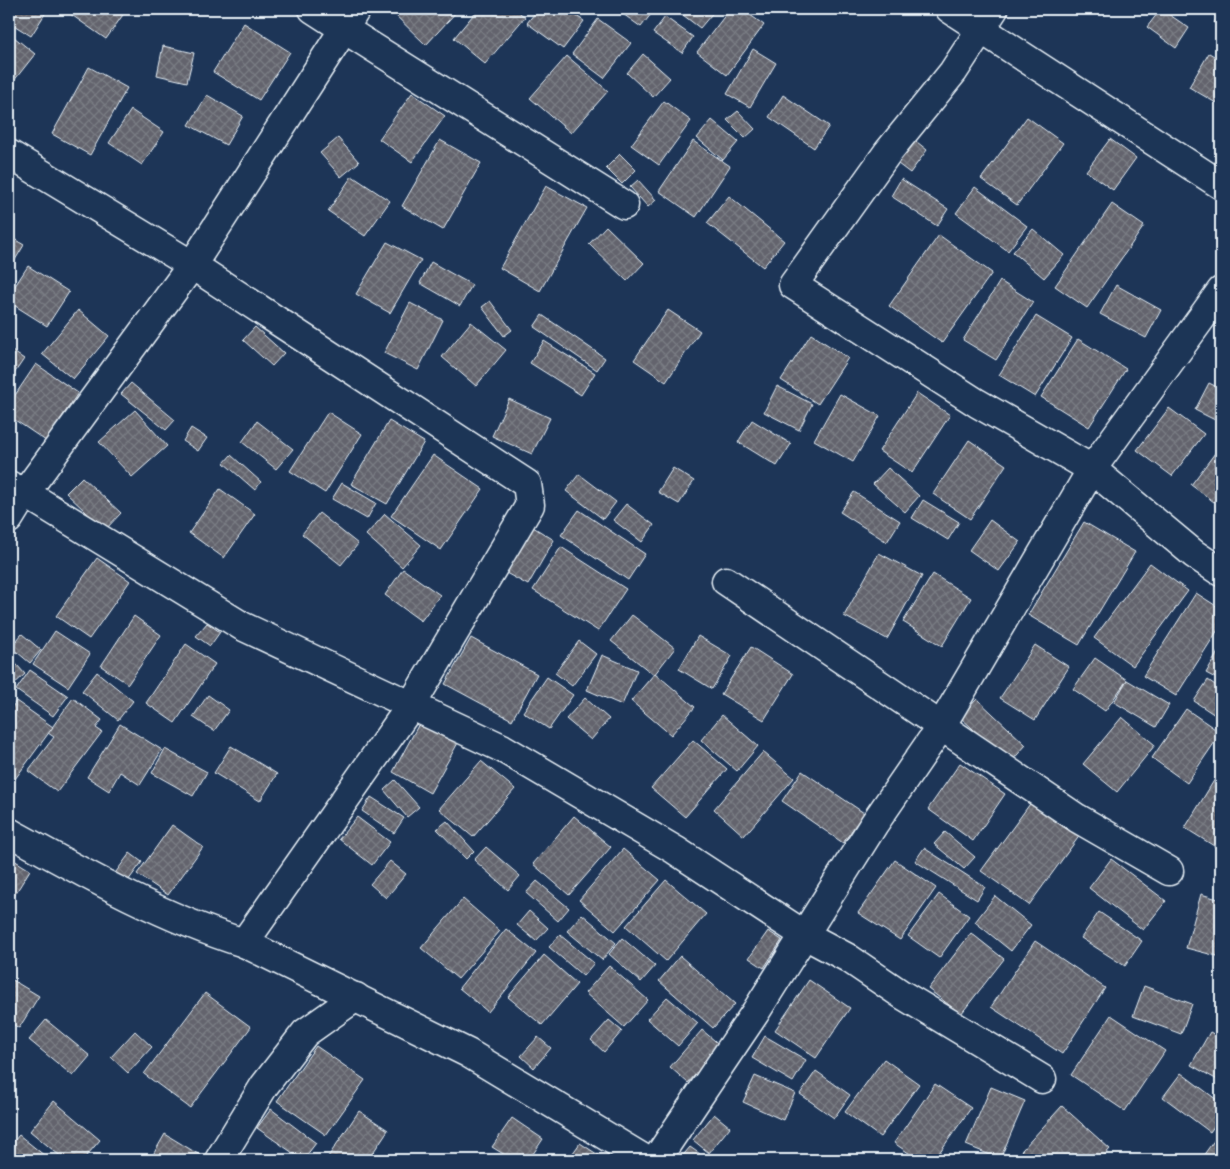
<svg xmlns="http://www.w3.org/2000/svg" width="1230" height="1169" font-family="'Gochi Hand',sans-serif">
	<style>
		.building { fill: url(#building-cross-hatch); stroke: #e8f1f8 }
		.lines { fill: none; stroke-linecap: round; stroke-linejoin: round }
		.minor-casing { stroke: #e8f1f8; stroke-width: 31 }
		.minor { stroke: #1d3557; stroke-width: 28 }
	</style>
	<defs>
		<pattern id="building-cross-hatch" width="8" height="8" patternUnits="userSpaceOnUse" patternTransform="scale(1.25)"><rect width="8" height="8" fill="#63646d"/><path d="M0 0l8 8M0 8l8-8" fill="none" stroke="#797b83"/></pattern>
	</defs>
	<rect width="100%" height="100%" fill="#1d3557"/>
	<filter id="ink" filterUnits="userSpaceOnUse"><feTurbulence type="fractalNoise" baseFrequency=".02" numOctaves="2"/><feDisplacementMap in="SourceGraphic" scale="10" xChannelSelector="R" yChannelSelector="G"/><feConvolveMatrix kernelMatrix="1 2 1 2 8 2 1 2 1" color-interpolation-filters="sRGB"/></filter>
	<g filter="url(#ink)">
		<g class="building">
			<polygon points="9,9 48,9 31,36 9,22"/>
			<polygon points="63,9 127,9 106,39"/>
			<polygon points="389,9 459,9 426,45"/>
			<polygon points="478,9 515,9 525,17 485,64 454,38"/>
			<polygon points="538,9 566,9 584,21 563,49 527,23"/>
			<polygon points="616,9 655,9 641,27"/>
			<polygon points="675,9 716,9 700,28"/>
			<polygon points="730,9 742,9 764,25 727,75 697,52"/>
			<polygon points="1161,9 1189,28 1176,48 1147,27"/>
			<polygon points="1221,10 1221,27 1214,23"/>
			<polygon points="665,17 693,37 682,53 653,33"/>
			<polygon points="598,19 631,43 604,78 572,54"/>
			<polygon points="244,23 290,52 259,100 213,72"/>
			<polygon points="9,33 35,54 9,87"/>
			<polygon points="163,46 194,53 187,82 157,75"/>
			<polygon points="753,49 776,63 750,107 727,94"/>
			<polygon points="1209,53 1221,60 1221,94 1216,103 1189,87"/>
			<polygon points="643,54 670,78 653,97 627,73"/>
			<polygon points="567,56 608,91 571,133 530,98"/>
			<polygon points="89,67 127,88 90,155 52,134"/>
			<polygon points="412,93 445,116 412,162 379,139"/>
			<polygon points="207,95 243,116 226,145 189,125"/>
			<polygon points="783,95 829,126 814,148 769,117"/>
			<polygon points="664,101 691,121 659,165 631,145"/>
			<polygon points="131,110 164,132 142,165 109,143"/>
			<polygon points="738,111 755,129 745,138 727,120"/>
			<polygon points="1027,117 1063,143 1017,205 981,179"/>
			<polygon points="712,120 738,142 723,160 697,138"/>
			<polygon points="338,138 359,162 341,177 320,153"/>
			<polygon points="912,138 927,150 910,173 894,161"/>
			<polygon points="1110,139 1136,158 1113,190 1086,171"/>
			<polygon points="440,140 481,163 443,230 402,206"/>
			<polygon points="693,141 730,166 696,217 659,191"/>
			<polygon points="620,154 636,170 622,184 606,168"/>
			<polygon points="352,176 390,201 365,236 328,211"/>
			<polygon points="901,179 948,209 937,226 891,196"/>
			<polygon points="638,180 656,200 648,207 630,187"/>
			<polygon points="546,186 587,208 540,291 500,268"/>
			<polygon points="975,187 1027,226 1008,251 956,213"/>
			<polygon points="729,196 784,241 763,267 707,223"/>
			<polygon points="1112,204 1144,226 1087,308 1055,286"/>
			<polygon points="606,226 644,263 627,281 589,244"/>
			<polygon points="1033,229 1064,255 1044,278 1013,252"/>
			<polygon points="939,235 992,273 942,343 889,306"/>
			<polygon points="9,236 24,245 9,270"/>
			<polygon points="387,242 421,260 390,313 356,294"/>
			<polygon points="431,262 472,285 460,306 420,283"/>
			<polygon points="28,266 69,292 47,326 9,302 9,295"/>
			<polygon points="1000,281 1033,302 996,360 963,340"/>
			<polygon points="1116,285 1161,310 1146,338 1100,314"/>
			<polygon points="490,301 512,330 504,336 482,307"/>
			<polygon points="410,303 443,320 418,370 384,353"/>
			<polygon points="78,310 109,336 73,379 42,354"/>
			<polygon points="668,310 700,331 666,382 634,360"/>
			<polygon points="542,315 605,358 597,370 534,327"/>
			<polygon points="1036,316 1072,338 1035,397 999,375"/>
			<polygon points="471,322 506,350 476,386 442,357"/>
			<polygon points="255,327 284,353 272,366 243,340"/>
			<polygon points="811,334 848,358 818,404 781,380"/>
			<polygon points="1078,339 1126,369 1089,427 1041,397"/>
			<polygon points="544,341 595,373 581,395 530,363"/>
			<polygon points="9,349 24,359 9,381"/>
			<polygon points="36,364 78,393 46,441 9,416 9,404"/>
			<polygon points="131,383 175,420 166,430 121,394"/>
			<polygon points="1209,383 1221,389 1221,408 1215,420 1195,410"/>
			<polygon points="777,386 812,404 799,430 764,412"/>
			<polygon points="917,393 950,415 912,473 879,451"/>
			<polygon points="840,394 880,416 853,462 814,440"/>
			<polygon points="509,399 550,418 532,454 492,436"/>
			<polygon points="1169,408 1204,434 1172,476 1137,450"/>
			<polygon points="135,410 167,446 132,477 99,442"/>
			<polygon points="328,412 362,434 325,493 290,471"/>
			<polygon points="752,420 791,444 777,466 738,442"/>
			<polygon points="257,421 293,449 276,469 242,442"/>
			<polygon points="389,421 424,442 387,504 351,484"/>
			<polygon points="191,428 207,438 198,451 183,441"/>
			<polygon points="969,440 1006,465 970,519 933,494"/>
			<polygon points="1221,445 1221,492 1214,502 1191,485"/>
			<polygon points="231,455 261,482 255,490 224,463"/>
			<polygon points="433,455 483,489 441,550 391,516"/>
			<polygon points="673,468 694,481 679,504 658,492"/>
			<polygon points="888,468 919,496 905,512 873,484"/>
			<polygon points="579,474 616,502 603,519 566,491"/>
			<polygon points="82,477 121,513 105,530 66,493"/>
			<polygon points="342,483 376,503 367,519 332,499"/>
			<polygon points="220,489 255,514 224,558 189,533"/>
			<polygon points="854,492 900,521 887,542 840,512"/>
			<polygon points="923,500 959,522 948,540 912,518"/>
			<polygon points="626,504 654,525 642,542 613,520"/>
			<polygon points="579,510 645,554 628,580 561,535"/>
			<polygon points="319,513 358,544 341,565 302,534"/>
			<polygon points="385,514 421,545 402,567 366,535"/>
			<polygon points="990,520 1020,542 999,571 969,550"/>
			<polygon points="1084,522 1135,552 1079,645 1028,615"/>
			<polygon points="533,527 554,540 528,585 506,573"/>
			<polygon points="561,547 626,589 598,631 533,590"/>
			<polygon points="879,553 922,576 887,639 844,616"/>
			<polygon points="97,558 130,581 89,639 56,616"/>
			<polygon points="1150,563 1188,591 1133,666 1094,638"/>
			<polygon points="403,569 440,595 421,621 385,595"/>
			<polygon points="933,574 971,598 942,646 903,622"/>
			<polygon points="1196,593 1221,609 1221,625 1176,696 1143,676"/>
			<polygon points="632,615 675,648 654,675 611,641"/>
			<polygon points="134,616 161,635 128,684 101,666"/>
			<polygon points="207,623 220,632 210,646 196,636"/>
			<polygon points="55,631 90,654 68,687 33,664"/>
			<polygon points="22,634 41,650 30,663 11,647"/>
			<polygon points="698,636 732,656 712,689 679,669"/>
			<polygon points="471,638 537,674 512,720 445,684"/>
			<polygon points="579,641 596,654 572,686 555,673"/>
			<polygon points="186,644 215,664 175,723 146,703"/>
			<polygon points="1035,645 1069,667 1035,720 1000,698"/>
			<polygon points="751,647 793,674 764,720 721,694"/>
			<polygon points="1221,647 1221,681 1206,673"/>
			<polygon points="602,655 637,670 622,705 587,690"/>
			<polygon points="9,656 25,674 9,689"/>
			<polygon points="1095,658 1127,680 1105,711 1073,689"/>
			<polygon points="30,670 68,696 53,716 16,690"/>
			<polygon points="97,672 133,701 118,720 82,691"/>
			<polygon points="655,673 695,707 671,735 631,701"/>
			<polygon points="547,677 573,695 549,729 523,712"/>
			<polygon points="1127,680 1169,705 1156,727 1114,702"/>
			<polygon points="1208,680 1221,689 1221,719 1194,701"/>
			<polygon points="208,695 229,710 214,731 193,717"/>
			<polygon points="73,698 102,720 96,728 102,732 57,792 28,771 54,737 48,733"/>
			<polygon points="585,698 609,719 591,740 566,719"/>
			<polygon points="977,699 1026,745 1010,763 960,717"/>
			<polygon points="16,701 53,727 15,779 9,775 9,712"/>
			<polygon points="1186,709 1221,733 1187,783 1152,758"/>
			<polygon points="722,715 758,746 737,771 701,740"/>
			<polygon points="1122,717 1155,745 1117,792 1083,764"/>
			<polygon points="421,720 459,741 430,793 393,772"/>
			<polygon points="120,724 162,750 140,785 120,772 109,791 87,777"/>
			<polygon points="693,740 727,769 685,817 651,788"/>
			<polygon points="231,746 277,774 260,801 214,773"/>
			<polygon points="165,749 207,772 193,796 152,773"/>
			<polygon points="763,752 794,778 744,836 714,809"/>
			<polygon points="481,761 515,789 473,837 439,809"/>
			<polygon points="960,763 1005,794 973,841 928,809"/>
			<polygon points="1221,769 1221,846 1219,849 1185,828"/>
			<polygon points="802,771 864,813 843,843 782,801"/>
			<polygon points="395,780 419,807 407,817 384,790"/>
			<polygon points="371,797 404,818 394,833 362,811"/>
			<polygon points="1035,797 1083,831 1029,905 981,871"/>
			<polygon points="574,816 611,847 569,895 533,864"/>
			<polygon points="357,817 390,842 372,865 339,839"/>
			<polygon points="447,821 474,851 466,859 437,829"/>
			<polygon points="172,825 203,847 168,895 137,874"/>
			<polygon points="945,832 975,857 964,869 934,844"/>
			<polygon points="486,847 520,876 508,890 474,860"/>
			<polygon points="924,848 985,887 977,900 915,861"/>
			<polygon points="623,849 660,880 615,931 579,900"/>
			<polygon points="130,853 142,862 125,885 113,876"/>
			<polygon points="9,857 30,870 9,904"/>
			<polygon points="1111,859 1166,901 1143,930 1089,888"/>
			<polygon points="895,860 936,888 900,940 858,913"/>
			<polygon points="390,861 406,874 386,898 370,884"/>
			<polygon points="666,880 706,914 666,961 626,926"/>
			<polygon points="537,881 569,908 558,921 526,893"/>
			<polygon points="939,894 969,916 939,958 908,936"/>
			<polygon points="1201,894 1221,900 1221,957 1186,948"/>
			<polygon points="995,896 1031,925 1011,951 975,922"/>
			<polygon points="463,899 500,931 458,979 421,948"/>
			<polygon points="529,911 548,928 536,941 517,925"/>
			<polygon points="1099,912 1142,941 1125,966 1081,938"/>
			<polygon points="582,914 616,943 602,960 567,931"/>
			<polygon points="506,929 536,953 488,1012 459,988"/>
			<polygon points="768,931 782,940 764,968 749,958"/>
			<polygon points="971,933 1004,959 961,1014 928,989"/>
			<polygon points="560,935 594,963 583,976 549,947"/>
			<polygon points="622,938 655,966 641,982 609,954"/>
			<polygon points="1035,941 1105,988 1062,1054 991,1007"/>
			<polygon points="544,955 577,984 542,1025 508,997"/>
			<polygon points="680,956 735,1004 713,1028 659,981"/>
			<polygon points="609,966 648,1000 624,1027 585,993"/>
			<polygon points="9,978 39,996 19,1028 9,1022"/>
			<polygon points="809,980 850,1008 816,1058 775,1030"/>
			<polygon points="1144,986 1192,1004 1181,1034 1133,1016"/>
			<polygon points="205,993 251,1027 190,1108 144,1074"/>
			<polygon points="667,997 698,1023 678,1046 647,1019"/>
			<polygon points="1111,1015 1165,1051 1125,1111 1071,1075"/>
			<polygon points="46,1020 90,1056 73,1076 29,1040"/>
			<polygon points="609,1020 622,1031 604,1052 591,1040"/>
			<polygon points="702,1030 721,1046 688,1083 670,1067"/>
			<polygon points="135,1031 152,1047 128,1073 111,1057"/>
			<polygon points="1210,1032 1221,1038 1221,1082 1191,1065"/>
			<polygon points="765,1036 806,1060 793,1082 752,1058"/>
			<polygon points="538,1037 551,1048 534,1068 521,1056"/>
			<polygon points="316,1046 365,1080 326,1135 277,1101"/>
			<polygon points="884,1059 919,1084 880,1137 845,1112"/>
			<polygon points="816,1071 850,1095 834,1118 800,1094"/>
			<polygon points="1181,1073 1221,1103 1221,1117 1210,1132 1163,1097"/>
			<polygon points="755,1076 795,1093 783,1120 743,1102"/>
			<polygon points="935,1084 971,1108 934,1160 919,1160 894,1143"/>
			<polygon points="991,1087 1025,1101 1000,1159 966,1145"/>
			<polygon points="54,1101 100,1140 83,1160 65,1160 30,1131"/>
			<polygon points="1062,1106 1110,1149 1100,1160 1013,1160"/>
			<polygon points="271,1109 316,1143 303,1160 257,1128"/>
			<polygon points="359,1111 388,1130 368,1160 326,1160"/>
			<polygon points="714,1114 730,1127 709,1153 693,1140"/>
			<polygon points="512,1118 543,1139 529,1160 513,1160 492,1147"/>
			<polygon points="1221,1131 1221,1160 1200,1160"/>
			<polygon points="165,1134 203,1157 201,1160 150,1160"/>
			<polygon points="19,1135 50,1160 9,1160 9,1147"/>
			<polygon points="580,1143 606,1160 568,1160"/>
			<polygon points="690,1147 700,1154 695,1160 679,1160"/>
		</g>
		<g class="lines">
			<defs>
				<g id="minor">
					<polyline points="356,9 344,29 624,205"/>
					<polyline points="950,9 1221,185"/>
					<polyline points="994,9 953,72 888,152 793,285 977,403 1092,469 1194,554 1221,572"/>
					<polyline points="9,154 192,265 527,484 530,505 412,704 244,943"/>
					<polyline points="9,485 25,493 242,626 502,748 675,850 803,934 848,958 901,994 1042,1079"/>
					<polyline points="9,519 25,493 192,265 344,29 313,9"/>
					<polyline points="726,581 1077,818 1169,871"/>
					<path d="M 9,832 C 85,874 161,917 244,943 L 468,1053 L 646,1160"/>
					<polyline points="219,1160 264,1086 305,1033 356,997"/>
					<polyline points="656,1160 755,1013 874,824 940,728 1092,469 1221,291"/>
				</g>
			</defs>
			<use href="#minor" class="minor-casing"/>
			<use href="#minor" class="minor"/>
		</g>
	</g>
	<rect width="1230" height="1169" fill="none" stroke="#1d3557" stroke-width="30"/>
	<rect x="15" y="15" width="1200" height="1139" fill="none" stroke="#e8f1f8" stroke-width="2" filter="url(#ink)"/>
</svg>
